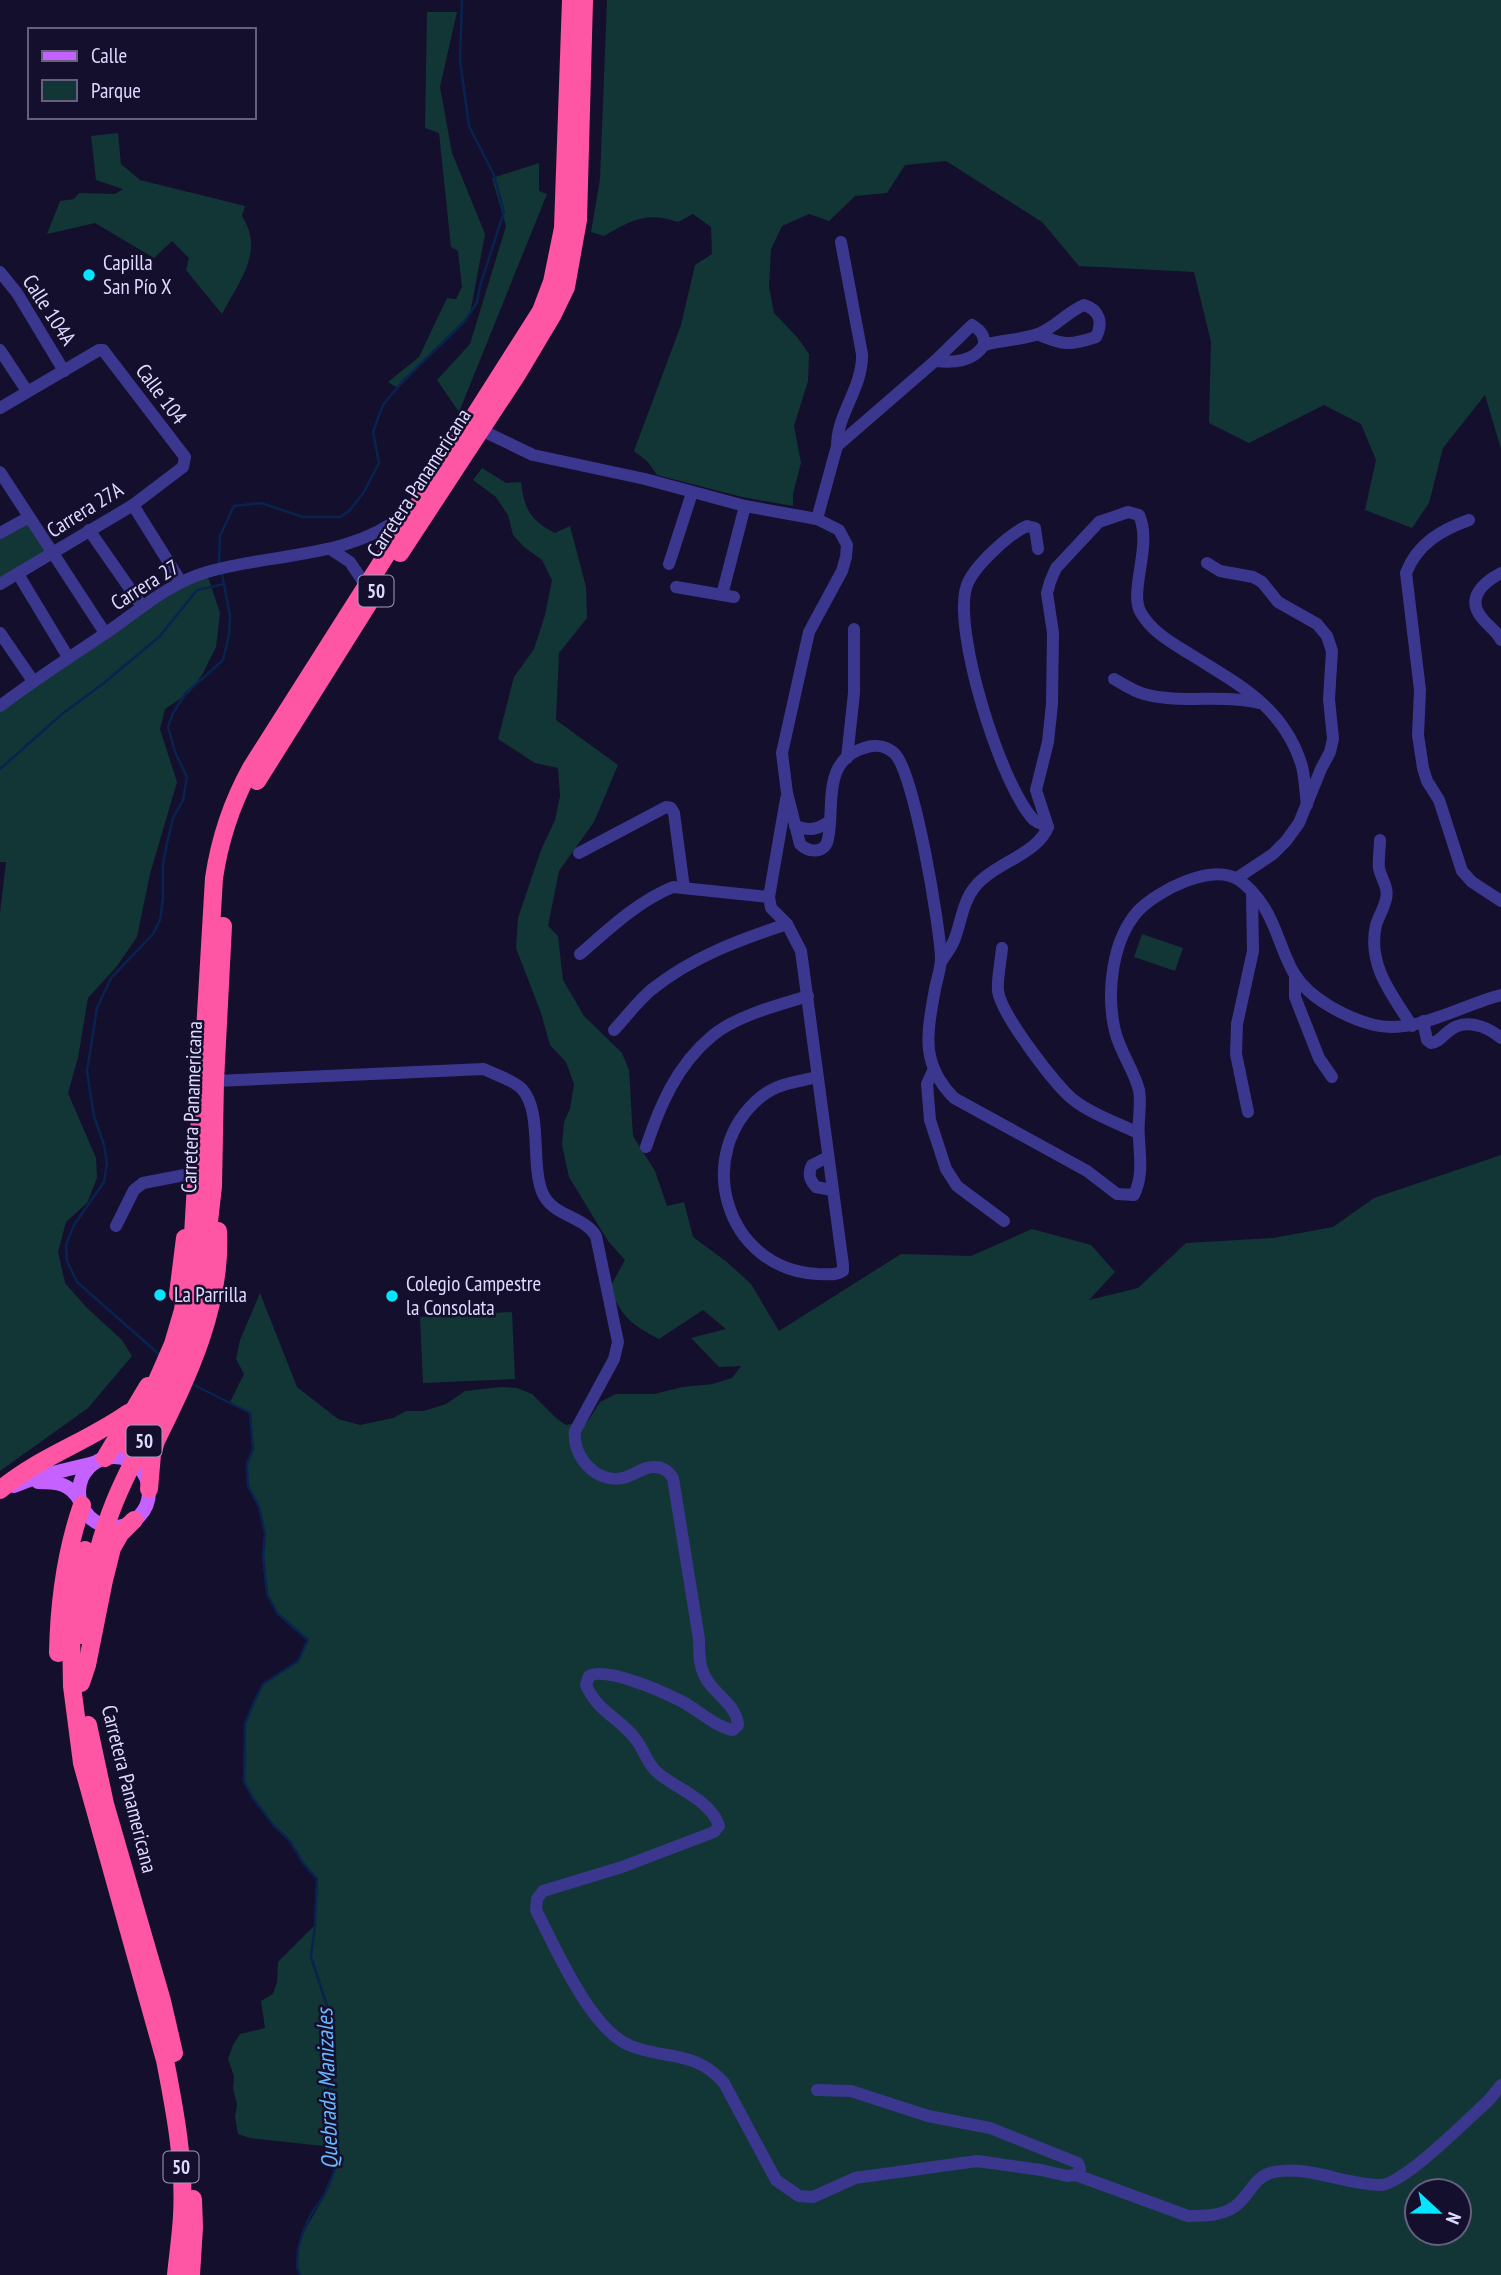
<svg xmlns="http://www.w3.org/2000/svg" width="1501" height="2275" font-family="'PT Sans Narrow',sans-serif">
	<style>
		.green { fill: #123635; fill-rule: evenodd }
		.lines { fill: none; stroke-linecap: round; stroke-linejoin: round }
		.stream { stroke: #092351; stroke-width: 2.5 }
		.minor { stroke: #3b378e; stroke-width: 12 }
		.major { stroke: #c561ff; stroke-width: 14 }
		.highway { stroke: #ff55a5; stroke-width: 18 }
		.highway-bridge { stroke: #ff55a5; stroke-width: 18 }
		.poi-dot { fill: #06e5ff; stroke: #140f2c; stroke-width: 2.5 }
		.labels { text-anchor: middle; stroke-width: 5; stroke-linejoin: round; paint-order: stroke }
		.shield { fill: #140f2c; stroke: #a19dc0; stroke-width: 2 }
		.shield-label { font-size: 19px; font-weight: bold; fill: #dedaff }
		.poi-label { font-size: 21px; fill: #dedaff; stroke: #140f2c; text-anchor: start }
		.street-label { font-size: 21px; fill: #dedaff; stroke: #140f2c }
		.water-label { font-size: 23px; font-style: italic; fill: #68b8ff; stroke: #140f2c }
	</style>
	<rect width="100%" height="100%" fill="#140f2c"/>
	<g class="green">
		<path d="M 607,0 L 1501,0 L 1501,449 L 1485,395 L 1443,448 L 1429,503 L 1412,528 L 1365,510 L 1376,460 L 1361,424 L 1324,405 L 1249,443 L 1209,423 L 1211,342 L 1194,272 L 1079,266 L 1042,222 L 946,161 L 905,165 L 887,193 L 855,196 L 829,221 L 809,214 L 782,226 L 771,249 L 769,287 L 774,313 L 797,337 L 809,354 L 808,381 L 794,426 L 801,463 L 793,494 L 793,506 L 742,497 L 657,475 L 648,462 L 634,451 L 681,325 L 695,265 L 712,254 L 711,227 L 693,214 L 678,222 C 647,211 631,220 604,236 L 591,232 L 600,179 Z"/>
		<polygon points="427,12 457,12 440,87 452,153 485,234 470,314 398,388 388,382 419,357 447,298 456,299 462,287 458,251 451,247 439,133 425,128"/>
		<path d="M 118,133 L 121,164 L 140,180 L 245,206 L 242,216 C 265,252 239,281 222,314 L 186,270 L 189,258 L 172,241 L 154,258 L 95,223 L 47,234 L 60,201 L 74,199 L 79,193 L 115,194 L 123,189 L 96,180 L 91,136 Z"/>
		<polygon points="539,163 539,191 547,194 459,412 437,380 470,344 506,226 492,178"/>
		<path d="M 482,468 L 506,483 L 521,482 C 524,509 531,521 555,533 L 570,526 L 586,587 L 587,618 L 559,653 L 556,720 L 618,765 L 594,822 L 559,871 L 548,926 L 558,936 L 563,980 L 584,1016 L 622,1053 L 629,1070 L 633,1136 L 655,1171 L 667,1206 L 684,1202 L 693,1237 L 727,1262 L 751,1284 L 779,1331 L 901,1254 L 971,1256 L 1032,1229 L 1091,1245 L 1115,1272 L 1089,1300 L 1138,1288 L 1186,1243 L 1273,1238 L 1333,1227 L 1374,1198 L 1501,1155 L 1501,2275 L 300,2275 C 288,2234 325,2210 333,2174 C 335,2166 333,2155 332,2147 L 250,2138 L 238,2134 L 235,2117 L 237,2104 L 233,2089 L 234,2076 L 228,2059 L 233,2045 L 240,2034 L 265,2028 L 261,2001 L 273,1994 L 277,1982 L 278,1962 L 315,1925 L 317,1879 L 303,1863 L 290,1841 L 275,1827 L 253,1798 L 244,1782 L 245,1724 L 254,1702 L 263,1684 L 298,1661 L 308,1640 L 278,1614 L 267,1594 L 263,1555 L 265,1534 L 259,1507 L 248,1486 L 247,1464 L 253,1449 L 250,1413 L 230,1402 L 244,1374 L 236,1359 L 240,1340 L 260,1293 L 297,1387 L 338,1419 L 360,1425 L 393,1418 L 406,1411 L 424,1411 L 446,1404 L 465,1391 L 501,1387 L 517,1388 L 532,1394 L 556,1418 L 566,1425 L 588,1421 L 600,1402 L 616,1394 L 654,1394 L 683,1387 L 713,1384 L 732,1378 L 741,1366 L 719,1367 L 691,1338 L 726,1329 L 703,1310 L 659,1339 C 629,1323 625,1319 609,1289 L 625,1260 L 608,1241 L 569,1177 L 562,1145 L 564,1122 L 570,1109 L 574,1084 L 566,1062 L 550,1045 L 541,1013 L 516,948 L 518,918 L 541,850 L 555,820 L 560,796 L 558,768 L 535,763 L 498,739 L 514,677 L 534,649 L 545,615 L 552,580 L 542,560 L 524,547 L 513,535 L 508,515 L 496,497 L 473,480 ZM 1417,2191 L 1459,2191 L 1459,2233 L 1417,2233 Z"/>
		<polygon points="29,517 54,552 0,584 0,533"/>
		<polygon points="207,574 220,613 216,647 203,673 190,692 165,709 160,729 177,782 150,874 137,937 117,966 88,998 78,1058 68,1093 96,1158 97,1178 87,1203 66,1222 58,1252 65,1283 87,1308 122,1340 132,1356 88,1408 0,1471 0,913 6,862 0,862 0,710 35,684 179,589"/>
		<polygon points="1142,934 1183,948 1175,971 1134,957"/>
		<polygon points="512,1312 515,1379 423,1383 420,1317"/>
	</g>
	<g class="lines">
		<g class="stream">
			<polyline points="219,564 220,536 234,506 261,503 303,517 340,517 349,511 364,492 379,463 373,432 383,405 402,382 465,321 477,302 480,286 504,212 494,175 469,126 460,60 462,0"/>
			<polyline points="0,769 62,714 104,683 160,636 197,590 224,584"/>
			<polyline points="161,1356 77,1282 67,1261 66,1245 74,1225 104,1182 107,1163 104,1145 94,1116 87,1071 97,1008 111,978 153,934 160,920 163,899 163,864 167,843 173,818 183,800 187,777 175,752 168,727 173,713 186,693 223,660 229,635 230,616 222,574"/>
			<polyline points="192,1384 250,1413 253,1449 247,1464 248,1486 259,1507 265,1534 263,1555 267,1594 278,1614 308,1640 298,1661 263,1684 254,1702 245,1724 244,1782 253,1798 275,1827 290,1841 303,1863 317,1879 315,1925 311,1957 328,2009 324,2063 328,2082 328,2109 333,2132 334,2172 325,2194 310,2216 303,2232 298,2249 297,2267 300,2275"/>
		</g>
		<g class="minor">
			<polyline points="0,272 17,293 64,371"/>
			<polyline points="0,350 27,391"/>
			<path d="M 935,361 C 954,363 973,362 984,345"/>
			<polyline points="0,408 99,350 103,350 185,457 183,467 133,505 0,584"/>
			<path d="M 481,430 L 533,455 L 645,479 L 745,506 L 817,519 L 839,530 L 847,545 L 846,557 L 842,571 L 809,632 L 782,753 L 787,793 L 800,844 C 809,853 825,854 828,839 C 835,807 821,761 864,748 C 875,744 886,746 894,753 C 914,770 940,927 941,958 C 941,968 937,979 935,989 C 927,1034 920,1063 954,1098 L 1087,1171 L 1117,1194 L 1134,1195 C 1143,1176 1140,1159 1139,1138 C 1137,1123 1142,1105 1139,1090 C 1134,1070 1120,1052 1115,1031 C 1106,993 1112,940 1138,911 C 1157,891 1212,862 1239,880 C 1248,886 1258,898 1264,907 C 1277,927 1282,954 1295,975 C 1310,999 1347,1018 1374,1025 C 1415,1035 1461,1005 1501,995"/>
			<path d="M 837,446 C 837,413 863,388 862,354 L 841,242"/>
			<polyline points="0,472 105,633"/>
			<polyline points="133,505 181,582"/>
			<path d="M 817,519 L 837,446 L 935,361 L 972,325 C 980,330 985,335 984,345 C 1001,340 1021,340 1038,334 C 1056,327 1067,312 1084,305 C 1100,310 1103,323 1096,337 C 1069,346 1062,345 1037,334"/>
			<path d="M 1469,520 C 1441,530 1417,544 1406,573 L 1420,690 L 1418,735 L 1423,768 L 1427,781 L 1439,800 L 1462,871 L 1472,882 L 1501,901"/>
			<polyline points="89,530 142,606"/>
			<polyline points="0,533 29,517"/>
			<path d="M 1038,549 L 1035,528 L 1027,526 C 1009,534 974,566 967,585 C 951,628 1002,788 1034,820 C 1038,823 1044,825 1048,827"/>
			<polyline points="332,550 350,562 366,586"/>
			<polyline points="1207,563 1220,571 1253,577 1262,582 1278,602 1317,624 1327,636 1332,651 1329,699 1333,739 1330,752 1321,769 1299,823 1286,841 1273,854 1237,878"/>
			<polyline points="669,564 692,493"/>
			<path d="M 1501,573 C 1484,582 1465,598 1482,618 C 1488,626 1496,630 1501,640"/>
			<polyline points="18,574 68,657"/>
			<polyline points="676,587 734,597"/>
			<polyline points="722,595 745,506"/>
			<polyline points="0,633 33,681"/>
			<path d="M 1114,679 C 1123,684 1133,691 1144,694 C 1181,704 1221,694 1259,703"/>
			<path d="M 0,706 C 34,680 70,657 106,633 C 138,611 169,583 207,572 C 275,552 351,560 409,511"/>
			<polyline points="847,758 854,693 854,629"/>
			<path d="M 786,799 L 769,897 L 771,908 L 787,924 L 801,951 L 843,1265 L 843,1271 C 835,1276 826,1274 817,1274 C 725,1269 691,1153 762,1096 C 777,1084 799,1081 817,1077"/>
			<path d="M 795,826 C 810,831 817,830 830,821"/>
			<path d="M 1380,840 C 1380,849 1378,859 1379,868 C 1381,879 1389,887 1386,899 C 1384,908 1379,916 1376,925 C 1367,965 1392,995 1412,1026"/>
			<polyline points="579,853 666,807 671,808 674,813 684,888"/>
			<path d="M 1002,948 C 1001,961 997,977 998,991 C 1001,1014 1056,1087 1075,1101 C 1093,1115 1118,1123 1138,1133"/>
			<path d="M 580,954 C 608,930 638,901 673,887 L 769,897"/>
			<path d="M 941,962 C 946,954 952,947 955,938 C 961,922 963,902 974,888 C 993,863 1037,855 1048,827 L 1036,790 L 1048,742 L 1052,704 L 1053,633 L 1047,593 L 1050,582 L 1056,568 L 1099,522 L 1128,512 L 1139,515 C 1153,546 1128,591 1141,613 C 1152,632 1172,643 1190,654 C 1237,684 1282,705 1301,763 C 1305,775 1305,791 1307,805"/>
			<polyline points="1295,975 1295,997 1319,1058 1332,1077"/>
			<path d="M 1423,1021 L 1427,1040 L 1431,1043 C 1440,1042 1442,1036 1449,1031 C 1465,1018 1487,1026 1501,1038"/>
			<path d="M 614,1030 C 626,1017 638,1001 651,990 C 692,957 739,940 787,924"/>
			<polyline points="933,1071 927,1084 930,1120 946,1169 957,1186 1004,1221"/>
			<path d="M 215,1081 L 484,1069 C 495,1075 514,1080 522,1089 C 543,1112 530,1166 543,1194 C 554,1217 584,1216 596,1236 L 618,1342 L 614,1359 L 575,1431 C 572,1456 596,1484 623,1478 C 633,1476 644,1466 655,1467 C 663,1467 669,1472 673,1478 L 699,1639 C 699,1655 699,1670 709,1683 C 719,1697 737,1707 738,1725 L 733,1730 C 713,1726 698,1709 679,1700 C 661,1691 607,1667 589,1676 L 586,1685 C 598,1713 622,1719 637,1741 C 645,1752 647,1764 658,1773 C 675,1788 712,1801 719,1826 L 714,1832 L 622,1867 L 543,1891 L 537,1899 L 536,1910 C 555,1947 591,2031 631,2046 C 667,2060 695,2050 724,2083 L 776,2180 L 799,2196 L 813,2197 L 855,2178 L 977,2161 L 1041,2170 L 1067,2176 L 1076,2175 L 1080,2169 L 1078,2163 L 990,2128 L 928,2116 L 851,2091 L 817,2090"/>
			<polyline points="1248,1112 1236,1054 1237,1024 1253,951 1252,893"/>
			<path d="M 646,1147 C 660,1105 677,1065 712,1036 C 736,1016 778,1005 808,996"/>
			<path d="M 828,1157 L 812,1165 C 808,1174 809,1179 816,1187 L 832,1190"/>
			<polyline points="116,1226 134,1190 143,1183 195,1173"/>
			<path d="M 1076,2175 L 1188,2216 C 1205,2216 1226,2216 1239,2203 C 1251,2192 1256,2175 1274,2172 C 1309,2165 1345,2185 1380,2185 C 1403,2185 1469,2118 1489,2100 L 1501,2085"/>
		</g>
		<g class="major">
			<circle cx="114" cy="1492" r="35"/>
			<path d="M 38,1482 C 57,1482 70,1483 80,1501"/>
			<polyline points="14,1486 40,1476 94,1463"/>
		</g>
		<g class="highway">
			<polyline points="400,553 518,373 552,316 566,287 578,220 584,0"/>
			<polyline points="257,781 370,601"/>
			<polyline points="206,1248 213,1186 215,1081 223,926"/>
			<path d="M 192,1252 L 214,878 C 220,838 231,804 251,768 L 541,311 L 552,282 L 563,228 L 571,0"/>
			<polyline points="178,1294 185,1238"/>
			<polyline points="105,1458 148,1386"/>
			<path d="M 149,1489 L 152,1454 L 156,1441 C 188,1376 222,1306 218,1231"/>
			<path d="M 0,1490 C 37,1458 87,1442 128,1413"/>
			<path d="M 71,1631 L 72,1686 L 82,1763 L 165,2060 C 175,2111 185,2164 182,2216 C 181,2235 178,2255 176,2275"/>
			<path d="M 58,1653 C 59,1601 65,1554 82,1505"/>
			<polyline points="81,1683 87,1665 104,1580 112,1548 120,1534 134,1520"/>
			<polyline points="88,1725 105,1804 162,2001 174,2053"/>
			<polyline points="191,2275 194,2227 193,2199"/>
		</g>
		<g class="highway-bridge">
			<polyline points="128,1447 173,1344 183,1310 192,1252"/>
			<polyline points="71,1631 75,1586 85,1550"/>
			<path d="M 82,1635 C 88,1588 97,1545 115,1501 C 137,1447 171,1398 189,1342 C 199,1312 203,1280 206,1248"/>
		</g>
	</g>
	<g class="poi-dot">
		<circle cx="89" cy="275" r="7"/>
		<circle cx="160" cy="1295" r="7"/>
		<circle cx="392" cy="1296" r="7"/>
	</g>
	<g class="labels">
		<g class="shield">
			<rect x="358.5" y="575.5" width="35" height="31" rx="5"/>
			<rect x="126.5" y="1425.5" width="35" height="31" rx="5"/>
			<rect x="163.5" y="2151.5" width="35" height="31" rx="5"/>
		</g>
		<g class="shield-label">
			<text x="376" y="598">50</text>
			<text x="144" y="1448">50</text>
			<text x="181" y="2174">50</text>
		</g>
		<g class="poi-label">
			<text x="103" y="270">Capilla<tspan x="103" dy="24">San Pío X</tspan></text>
			<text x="406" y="1291">Colegio Campestre<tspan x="406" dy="24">la Consolata</tspan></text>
			<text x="174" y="1302">La Parrilla</text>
		</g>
		<g class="street-label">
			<text transform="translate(49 310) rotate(57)" y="7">Calle 104A</text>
			<text transform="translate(161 394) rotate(53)" y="7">Calle 104</text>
			<text transform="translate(419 483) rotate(-57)" y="7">Carretera Panamericana</text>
			<text transform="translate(85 510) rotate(-32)" y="7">Carrera 27A</text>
			<text transform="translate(145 585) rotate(-32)" y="7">Carrera 27</text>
			<text transform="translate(192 1107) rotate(-88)" y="7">Carretera Panamericana</text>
			<text transform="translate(129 1789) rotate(76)" y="7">Carretera Panamericana</text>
		</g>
		<g class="water-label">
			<text transform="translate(327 2089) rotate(-92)" y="8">Quebrada Manizales</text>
		</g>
	</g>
	<rect x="28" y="28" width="228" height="91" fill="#140f2c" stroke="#656080" stroke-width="2"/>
	<rect x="42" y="51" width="35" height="10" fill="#c561ff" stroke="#656080" stroke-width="2"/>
	<text x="91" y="63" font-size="21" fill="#dedaff">Calle</text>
	<rect x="42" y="80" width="35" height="21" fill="#123635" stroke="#656080" stroke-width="2"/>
	<text x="91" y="98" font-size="21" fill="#dedaff">Parque</text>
	<g transform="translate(1438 2212) rotate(112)"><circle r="33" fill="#140f2c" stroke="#656080" stroke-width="2"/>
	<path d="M0-5L12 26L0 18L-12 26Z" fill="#06e5ff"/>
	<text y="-10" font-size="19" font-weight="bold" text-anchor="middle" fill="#dedaff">N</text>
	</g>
</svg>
